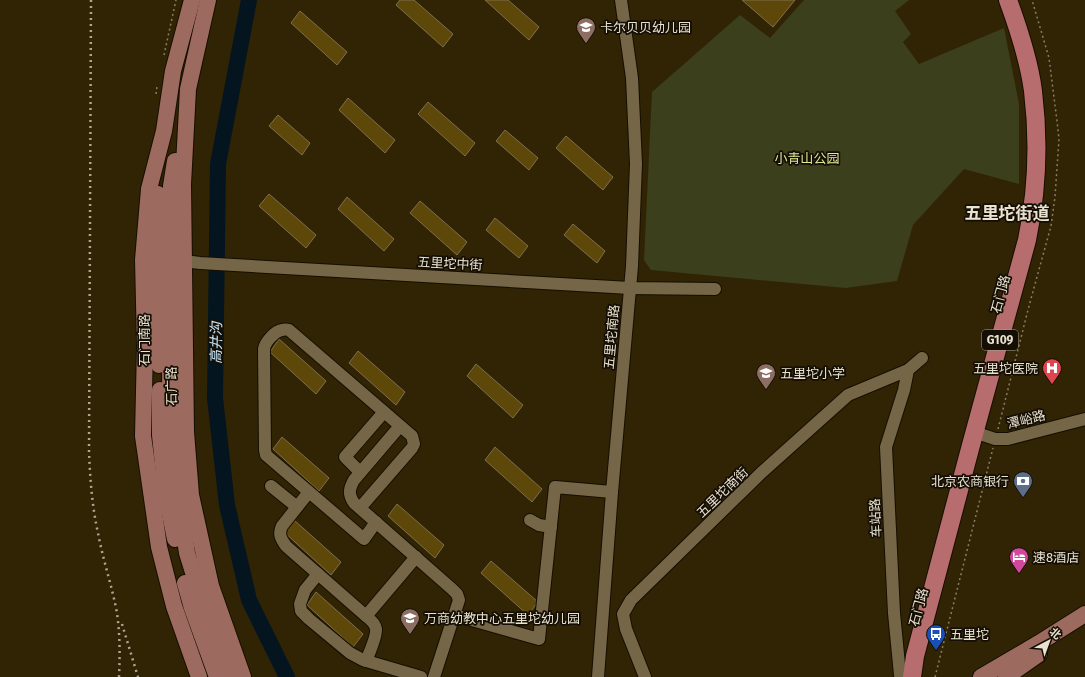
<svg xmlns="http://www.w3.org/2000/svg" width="1085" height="677" font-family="'Fira Sans','Noto Sans SC',sans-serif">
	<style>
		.green { fill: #3b3f1c }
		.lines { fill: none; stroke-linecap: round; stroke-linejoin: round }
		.river { stroke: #04151f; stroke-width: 16 }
		.building { fill: #5d4709; stroke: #7e7050 }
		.minor-casing { stroke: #160e00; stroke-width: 14 }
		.major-casing { stroke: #160e00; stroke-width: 18 }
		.highway-casing { stroke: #160e00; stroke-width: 20 }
		.path { stroke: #897f66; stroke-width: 1.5; stroke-dasharray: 2 3; stroke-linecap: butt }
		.minor { stroke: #746647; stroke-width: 12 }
		.major { stroke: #9c6a5e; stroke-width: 16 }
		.highway { stroke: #b76c6e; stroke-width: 18 }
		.rail { stroke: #aea690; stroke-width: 2.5; stroke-dasharray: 2 4; stroke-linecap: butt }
		.labels { text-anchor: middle; stroke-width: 3.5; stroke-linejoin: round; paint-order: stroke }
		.shield { fill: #140e04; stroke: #a9a293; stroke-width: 1 }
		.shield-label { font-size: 12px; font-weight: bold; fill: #e9e2d0 }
		.poi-label { font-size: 13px; fill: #e9e2d0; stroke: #140e04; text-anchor: start }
		.park-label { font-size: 13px; fill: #deea95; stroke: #140e04 }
		.street-label { font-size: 13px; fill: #e9e2d0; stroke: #140e04 }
		.water-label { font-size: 14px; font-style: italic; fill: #c7e8fc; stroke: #140e04 }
		.district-label { font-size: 17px; font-weight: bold; fill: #e9e2d0; stroke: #140e04 }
	</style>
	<rect width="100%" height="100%" fill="#302405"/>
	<polygon class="green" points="804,0 909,0 895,11 911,34 903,42 919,64 1004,28 1019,104 1019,184 964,169 913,225 897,281 846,288 651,270 644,260 652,92 740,15 770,38"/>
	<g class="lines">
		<polyline class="river" points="249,0 218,164 215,398 227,505 249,600 287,677"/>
	</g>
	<g class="building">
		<polygon points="400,0 414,0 453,34 443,47 396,5"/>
		<polygon points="485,0 508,0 539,27 529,40"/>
		<polygon points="742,0 795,0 773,27"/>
		<polygon points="300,11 347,52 337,65 291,23"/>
		<polygon points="348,98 395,140 385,153 339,110"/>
		<polygon points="428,102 475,143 465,156 418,114"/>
		<polygon points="278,115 310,143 302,155 269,126"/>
		<polygon points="505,130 538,158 529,170 496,141"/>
		<polygon points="566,136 613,177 603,190 556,148"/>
		<polygon points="269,194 316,235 306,248 259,206"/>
		<polygon points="347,197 394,239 384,251 338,209"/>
		<polygon points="420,201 467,242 457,255 410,213"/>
		<polygon points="495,218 528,246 519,258 486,230"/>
		<polygon points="573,224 605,251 597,263 564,235"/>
		<polygon points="279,339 326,381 316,394 270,352"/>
		<polygon points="358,351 405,392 396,405 349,363"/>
		<polygon points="476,364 523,405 513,418 467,376"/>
		<polygon points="282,437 329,478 319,491 273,449"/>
		<polygon points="495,447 542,489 532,502 485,460"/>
		<polygon points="397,504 444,545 435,558 388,516"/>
		<polygon points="294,520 341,562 331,575 284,532"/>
		<polygon points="491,561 538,602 528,615 481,573"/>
		<polygon points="316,592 363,634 353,647 307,605"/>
	</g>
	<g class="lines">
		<defs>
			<g id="minor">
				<polyline points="184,261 200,263 630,288 715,289"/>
				<path d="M 400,426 L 354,480 C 349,489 348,494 354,503 L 452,589 L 457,594 L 459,600 L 434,677"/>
				<polyline points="974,432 995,439 1008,439 1085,419"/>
				<polyline points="360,472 345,457 384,412"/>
				<polyline points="271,486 297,507"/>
				<path d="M 309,492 L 282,526 C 278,534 281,539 286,546 L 366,616 L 416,557"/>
				<path d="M 360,508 L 412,448 L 414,444 L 412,436 L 289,330 C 286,329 285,329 282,330 C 275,331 265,342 264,349 L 265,450 L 266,455 L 364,539 L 376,522"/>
				<polyline points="530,520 539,525 551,527"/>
				<polyline points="318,574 305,590 300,604 301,611 309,619 350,653 363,660 421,677"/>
				<polyline points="454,615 539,639 555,487 612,492"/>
				<path d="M 366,616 C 370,619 375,623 376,629 C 377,635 369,654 366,661"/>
				<polyline points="598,677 612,492 632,266 636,164 632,78 621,0"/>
				<polyline points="645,677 626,629 623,614 631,600 761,473 848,395 908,370"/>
				<polyline points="910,677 900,675 894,613 886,447 904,390 908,370 922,358"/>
			</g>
			<g id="major">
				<polyline points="192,0 173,71 164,131 149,189 143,260 145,346 143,436 159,547 174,606 199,677"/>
				<polyline points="208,0 188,89 183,184 186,432 191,495 211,586 243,677"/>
				<polyline points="175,161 171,186 170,397 176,476 187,553 209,624 230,677"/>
				<polyline points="158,194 157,203 159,365"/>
				<polyline points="160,390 160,435 166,494 175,539"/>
				<polyline points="185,583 192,608 217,677"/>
				<polyline points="981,677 1039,643 1085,614"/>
				<polyline points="1006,677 1039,654"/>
			</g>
			<path id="highway" d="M 912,677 L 915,656 L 923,626 L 971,445 L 1027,240 C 1037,192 1039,140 1033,91 C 1029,60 1019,30 1008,0"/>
		</defs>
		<use href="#minor" class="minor-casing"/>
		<use href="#major" class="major-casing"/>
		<use href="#highway" class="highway-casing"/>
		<g class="path">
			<polyline points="164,55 176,0"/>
			<polyline points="156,94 157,86"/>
			<polyline points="998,429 1029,306 1051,226 1055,197 1059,139 1057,121 1049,58 1032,0"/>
			<polyline points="935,677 993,448"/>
		</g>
		<use href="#minor" class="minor"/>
		<use href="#major" class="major"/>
		<use href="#highway" class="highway"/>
		<g class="rail">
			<path d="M 91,0 L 89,451 C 90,478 92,506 98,533 C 103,560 112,586 117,613 C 120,634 120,656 119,677"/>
			<polyline points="122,624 138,677"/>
		</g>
	</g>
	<defs>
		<symbol id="school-pin" viewBox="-11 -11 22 30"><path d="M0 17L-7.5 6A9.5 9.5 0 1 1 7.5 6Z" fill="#8d6e63" stroke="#140e04"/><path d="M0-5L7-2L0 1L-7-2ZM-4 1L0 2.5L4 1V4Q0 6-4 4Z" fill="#fff"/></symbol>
		<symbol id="hospital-pin" viewBox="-11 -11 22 30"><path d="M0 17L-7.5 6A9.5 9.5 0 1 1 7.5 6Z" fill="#e0444e" stroke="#140e04"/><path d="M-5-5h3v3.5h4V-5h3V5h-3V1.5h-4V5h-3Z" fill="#fff"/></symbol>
		<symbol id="bank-pin" viewBox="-11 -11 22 30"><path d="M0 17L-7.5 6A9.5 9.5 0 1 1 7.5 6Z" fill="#5c6f8a" stroke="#140e04"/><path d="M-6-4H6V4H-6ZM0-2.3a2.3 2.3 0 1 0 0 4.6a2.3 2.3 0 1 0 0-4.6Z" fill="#fff"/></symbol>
		<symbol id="hotel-pin" viewBox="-11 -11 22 30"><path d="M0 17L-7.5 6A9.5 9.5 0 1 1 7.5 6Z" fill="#d1479c" stroke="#140e04"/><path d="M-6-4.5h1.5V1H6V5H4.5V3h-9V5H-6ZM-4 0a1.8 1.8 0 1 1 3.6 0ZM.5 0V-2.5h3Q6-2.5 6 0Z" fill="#fff"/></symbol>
		<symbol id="bus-pin" viewBox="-11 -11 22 30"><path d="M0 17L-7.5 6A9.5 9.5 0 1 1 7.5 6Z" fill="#1a4fb4" stroke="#140e04"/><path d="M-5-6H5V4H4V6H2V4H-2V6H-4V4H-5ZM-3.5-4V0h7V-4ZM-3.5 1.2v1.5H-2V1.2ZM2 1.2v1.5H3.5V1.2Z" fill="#fff"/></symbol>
	</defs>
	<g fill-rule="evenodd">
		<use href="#school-pin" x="575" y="16" width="22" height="30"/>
		<use href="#hospital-pin" x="1041" y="357" width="22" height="30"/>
		<use href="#school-pin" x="755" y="362" width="22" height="30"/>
		<use href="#bank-pin" x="1012" y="470" width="22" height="30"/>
		<use href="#hotel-pin" x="1008" y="546" width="22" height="30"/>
		<use href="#school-pin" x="399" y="607" width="22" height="30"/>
		<use href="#bus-pin" x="925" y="623" width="22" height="30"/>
	</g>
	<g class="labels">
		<rect class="shield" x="982" y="330" width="36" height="20" rx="3"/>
		<g class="shield-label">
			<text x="1000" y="344">G109</text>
		</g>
		<g class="poi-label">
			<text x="600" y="32">卡尔贝贝幼儿园</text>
			<text x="1038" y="373" text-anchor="end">五里坨医院</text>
			<text x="780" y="378">五里坨小学</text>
			<text x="1009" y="486" text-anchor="end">北京农商银行</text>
			<text x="1033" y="562">速8酒店</text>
			<text x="424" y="623">万商幼教中心五里坨幼儿园</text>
			<text x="950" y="639">五里坨</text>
		</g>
		<g class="park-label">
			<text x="807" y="163">小青山公园</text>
		</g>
		<g class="street-label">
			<text transform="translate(450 263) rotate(3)" y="5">五里坨中街</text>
			<text transform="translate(1000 294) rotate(-75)" y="5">石门路</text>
			<text transform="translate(611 337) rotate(-85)" y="5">五里坨南路</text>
			<text transform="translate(144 340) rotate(-90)" y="5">石门南路</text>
			<text transform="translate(171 386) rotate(-91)" y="5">石广路</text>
			<text transform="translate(1026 419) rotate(-14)" y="5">潭峪路</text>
			<text transform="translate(722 492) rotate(-44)" y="5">五里坨南街</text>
			<text transform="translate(875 518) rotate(-93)" y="5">车站路</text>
			<text transform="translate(918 607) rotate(-75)" y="5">石门路</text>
		</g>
		<g class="water-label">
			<text transform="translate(216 343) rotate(-89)" y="5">高井沟</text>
		</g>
		<g class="district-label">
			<text x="1007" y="219">五里坨街道</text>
		</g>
	</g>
	<g transform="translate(1049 641) rotate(41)" stroke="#140e04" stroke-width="3" paint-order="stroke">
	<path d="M0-3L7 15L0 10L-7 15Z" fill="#e9e2d0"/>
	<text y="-6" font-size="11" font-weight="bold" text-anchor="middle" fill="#e9e2d0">北</text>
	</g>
</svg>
